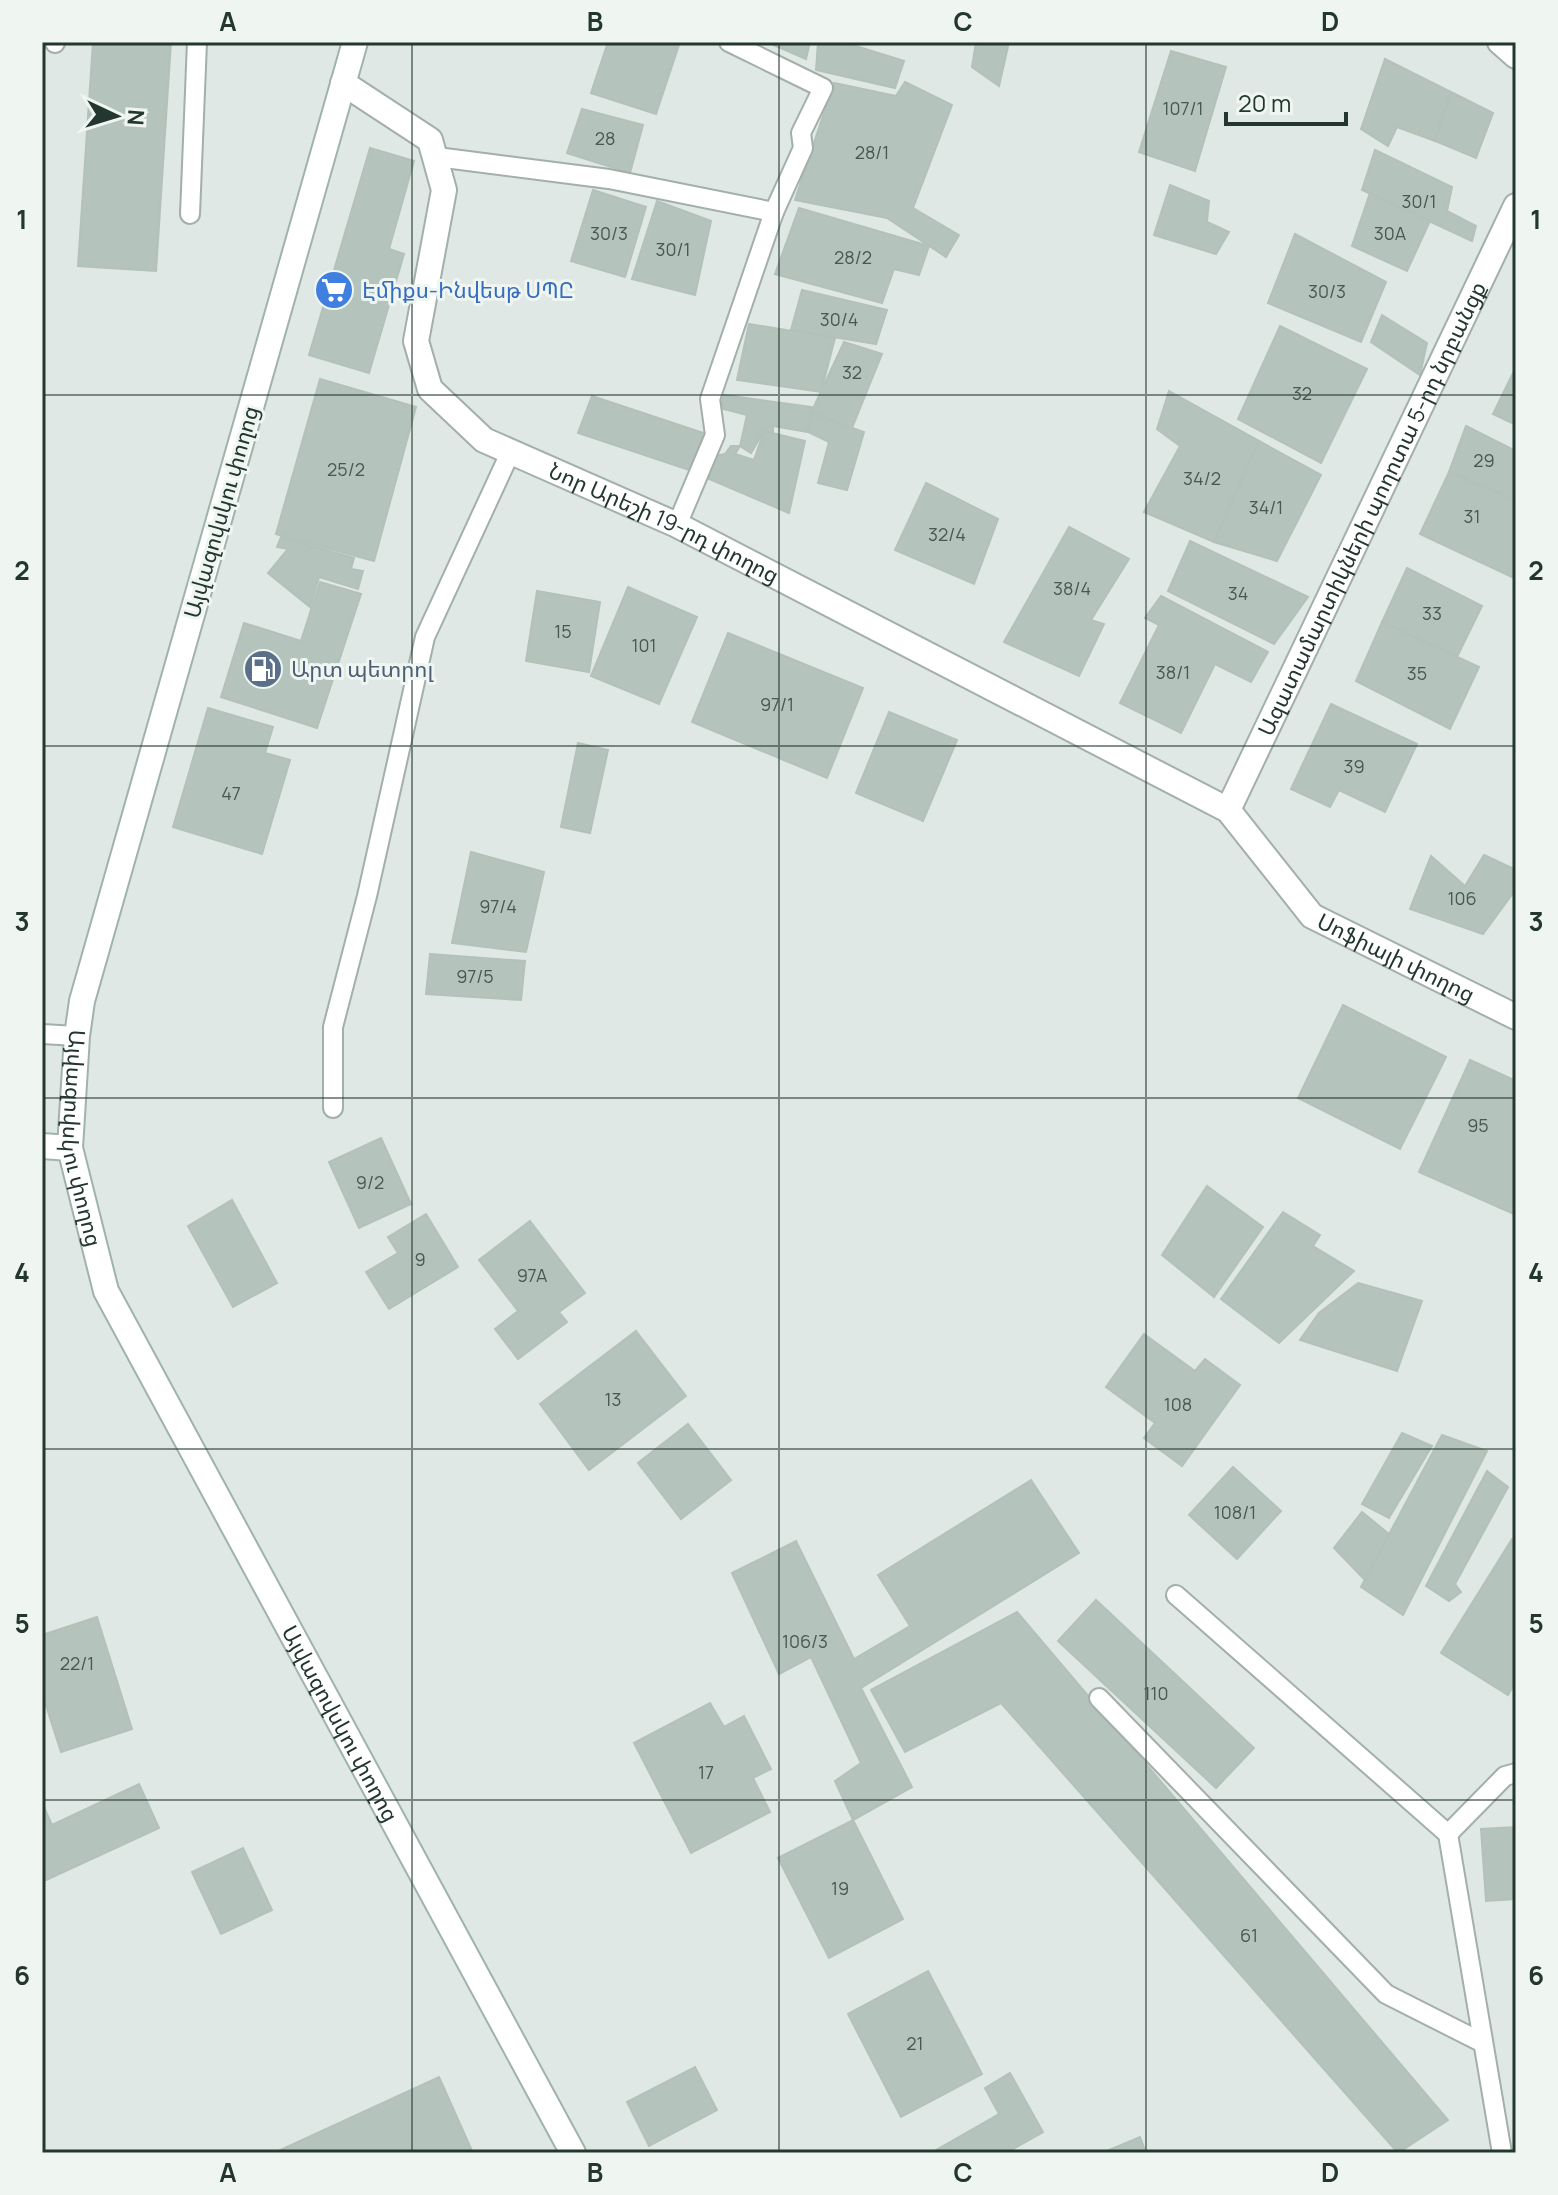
<svg xmlns="http://www.w3.org/2000/svg" width="1558" height="2195" font-family="Manrope,'Noto Sans Armenian',sans-serif">
	<style>
		.building { fill: #b5c3bd; stroke: #b3c1ba; stroke-width: 2 }
		.lines { fill: none; stroke-linecap: round; stroke-linejoin: round }
		.lane-casing { stroke: #a3afaa; stroke-width: 22 }
		.street-casing { stroke: #a3afaa; stroke-width: 28 }
		.secondary-casing { stroke: #a0b3ab; stroke-width: 28 }
		.lane { stroke: #fff; stroke-width: 18 }
		.street { stroke: #fff; stroke-width: 24 }
		.secondary { stroke: #fff; stroke-width: 24 }
		.grid { fill: none; stroke: #233630; stroke-width: 2; stroke-opacity: 0.55 }
		.labels { text-anchor: middle; stroke-width: 6; stroke-linejoin: round; paint-order: stroke }
		.number-label { font-size: 18px; fill: #485953 }
		.shop-label { font-size: 22px; fill: #366cbe; stroke: #eff6f2; text-anchor: start }
		.street-label { font-size: 22px; fill: #233630; stroke: #eff6f2 }
		.service-label { font-size: 22px; fill: #4e5e75; stroke: #eff6f2; text-anchor: start }
		.neatline { fill: none; stroke: #233630; stroke-width: 3 }
		.grid-label { font-size: 26px; text-anchor: middle; font-weight: bold; fill: #233630 }
	</style>
	<rect width="100%" height="100%" fill="#dfe8e4"/>
	<g class="building">
		<polygon points="93,42 171,42 156,271 78,266"/>
		<polygon points="608,42 680,42 656,114 591,93"/>
		<polygon points="767,42 810,42 806,59"/>
		<polygon points="818,42 843,42 904,61 895,88 816,70"/>
		<polygon points="976,42 1009,42 999,86 972,67"/>
		<polygon points="1171,51 1226,67 1195,171 1139,152"/>
		<polygon points="1385,59 1451,92 1435,141 1397,127 1388,146 1361,129"/>
		<polygon points="905,82 952,105 913,208 959,235 946,257 887,218 795,200 834,83 896,96"/>
		<polygon points="1451,92 1493,113 1476,158 1435,141"/>
		<polygon points="582,109 643,125 630,173 567,153"/>
		<polygon points="370,148 414,161 389,249 404,254 369,373 309,355"/>
		<polygon points="1375,150 1452,187 1447,211 1476,226 1472,241 1362,190"/>
		<polygon points="1170,185 1209,201 1207,222 1229,232 1216,254 1154,235"/>
		<polygon points="593,190 646,207 625,277 571,261"/>
		<polygon points="1370,193 1430,221 1407,271 1352,246"/>
		<polygon points="657,201 711,221 695,295 632,279"/>
		<polygon points="799,208 929,246 919,275 894,269 882,303 775,274"/>
		<polygon points="1295,234 1386,282 1361,342 1268,303"/>
		<polygon points="802,290 887,310 876,344 791,330"/>
		<polygon points="1382,315 1427,343 1420,375 1371,342"/>
		<polygon points="749,324 835,338 821,392 737,380"/>
		<polygon points="1280,326 1367,369 1321,463 1238,419"/>
		<polygon points="844,342 882,354 852,428 811,413"/>
		<polygon points="1513,373 1516,374 1516,425 1493,414"/>
		<polygon points="320,379 416,407 374,561 276,534"/>
		<polygon points="1169,391 1259,441 1214,542 1144,512 1180,446 1157,429"/>
		<polygon points="724,395 812,407 808,432 773,426 773,433 764,431 751,453 740,446 747,415 720,408"/>
		<polygon points="592,396 703,433 692,471 578,433"/>
		<polygon points="811,413 864,432 847,490 818,483 829,442 808,432"/>
		<polygon points="1466,426 1516,451 1516,500 1449,472"/>
		<polygon points="764,431 805,441 789,513 709,479 714,456 725,454 731,446 740,446 735,454 754,460"/>
		<polygon points="1259,441 1321,475 1277,561 1214,542"/>
		<polygon points="1449,472 1516,500 1516,579 1420,534"/>
		<polygon points="926,483 998,519 974,584 895,550"/>
		<polygon points="1069,527 1129,559 1091,620 1104,624 1079,676 1004,642"/>
		<polygon points="281,537 354,558 351,569 363,571 358,589 319,577 310,607 268,573 288,549 277,547"/>
		<polygon points="1190,541 1308,597 1274,644 1168,591"/>
		<polygon points="1407,568 1482,606 1457,657 1382,622"/>
		<polygon points="320,582 361,594 317,728 221,697 244,623 301,641"/>
		<polygon points="628,587 697,617 659,704 591,676"/>
		<polygon points="537,591 600,602 589,672 526,661"/>
		<polygon points="1161,596 1268,652 1251,682 1215,664 1181,733 1120,703 1159,625 1145,618"/>
		<polygon points="1382,622 1479,667 1450,729 1356,681"/>
		<polygon points="728,633 863,688 827,778 692,722"/>
		<polygon points="1331,704 1417,744 1385,812 1339,790 1330,807 1291,789"/>
		<polygon points="208,708 273,727 265,753 290,760 262,854 173,827"/>
		<polygon points="889,712 957,740 923,821 856,793"/>
		<polygon points="578,743 608,750 590,833 561,827"/>
		<polygon points="471,852 544,872 526,952 452,943"/>
		<polygon points="1484,855 1516,870 1516,889 1483,934 1410,909 1431,856 1465,886"/>
		<polygon points="430,954 525,961 521,1000 426,994"/>
		<polygon points="1343,1005 1446,1057 1400,1149 1298,1098"/>
		<polygon points="1470,1060 1516,1081 1516,1215 1419,1172"/>
		<polygon points="381,1138 411,1204 359,1228 329,1162"/>
		<polygon points="1207,1186 1263,1227 1214,1297 1162,1255"/>
		<polygon points="232,1200 277,1283 233,1307 188,1226"/>
		<polygon points="1283,1212 1320,1235 1313,1246 1354,1271 1279,1343 1221,1299"/>
		<polygon points="426,1214 458,1267 389,1309 366,1272 398,1253 388,1237"/>
		<polygon points="530,1221 585,1293 559,1312 567,1322 518,1359 495,1329 518,1311 479,1260"/>
		<polygon points="1358,1283 1422,1301 1397,1371 1300,1340 1319,1313"/>
		<polygon points="636,1331 686,1396 589,1470 540,1404"/>
		<polygon points="1144,1334 1195,1371 1205,1359 1240,1385 1182,1466 1144,1438 1155,1423 1106,1387"/>
		<polygon points="688,1424 731,1480 681,1519 638,1463"/>
		<polygon points="1402,1433 1432,1446 1389,1518 1362,1504"/>
		<polygon points="1442,1435 1487,1451 1403,1615 1361,1587"/>
		<polygon points="1233,1467 1281,1511 1237,1559 1189,1515"/>
		<polygon points="1487,1471 1508,1487 1455,1584 1461,1592 1449,1601 1426,1586"/>
		<polygon points="1031,1480 1079,1553 861,1688 912,1787 853,1820 835,1781 861,1763 811,1657 779,1674 732,1573 796,1541 854,1659 910,1626 878,1575"/>
		<polygon points="1362,1512 1389,1534 1365,1580 1334,1548"/>
		<polygon points="1512,1539 1516,1541 1516,1681 1508,1695 1441,1653"/>
		<polygon points="1096,1600 1254,1748 1216,1788 1058,1641"/>
		<polygon points="1017,1612 1448,2120 1398,2153 1001,1703 905,1752 871,1690"/>
		<polygon points="97,1617 132,1729 61,1752 42,1693 42,1635"/>
		<polygon points="710,1703 724,1727 744,1716 771,1769 753,1778 770,1812 691,1853 634,1743"/>
		<polygon points="139,1784 159,1828 42,1882 42,1803 52,1825"/>
		<polygon points="853,1820 903,1919 829,1958 778,1858"/>
		<polygon points="1516,1827 1516,1899 1486,1901 1481,1829"/>
		<polygon points="243,1848 272,1910 221,1934 192,1872"/>
		<polygon points="928,1971 982,2074 901,2117 848,2014"/>
		<polygon points="695,2067 717,2110 649,2146 627,2102"/>
		<polygon points="1010,2073 1043,2132 1006,2153 931,2153 999,2114 985,2088"/>
		<polygon points="439,2077 473,2153 274,2153"/>
		<polygon points="1140,2137 1146,2153 1102,2153"/>
	</g>
	<g class="lines">
		<defs>
			<g id="lane">
				<polyline points="55,43 55,42"/>
				<polyline points="437,157 609,179 774,212"/>
				<polyline points="190,214 197,42"/>
				<polyline points="677,525 715,435 710,399 774,212 803,148 801,133 823,88 729,42"/>
				<polyline points="42,1034 77,1036"/>
				<polyline points="333,1108 333,1027 367,896 425,637 510,453"/>
				<polyline points="1176,1595 1448,1834 1502,2153"/>
				<polyline points="1099,1698 1386,1994 1483,2043"/>
				<polyline points="1448,1834 1505,1776 1516,1773"/>
			</g>
			<g id="street">
				<polyline points="1500,42 1516,56"/>
				<path id="s1" d="M 343,83 L 430,140 L 444,190 L 416,341 L 430,389 L 484,440 L 677,525 L 1228,810 L 1312,916 L 1516,1017"/>
				<path id="s2" d="M 1228,810 L 1516,206"/>
			</g>
			<g id="secondary">
				<path id="s3" d="M 355,42 L 82,1001 L 77,1036 L 70,1148 L 106,1291 L 573,2153"/>
				<polyline points="42,1146 70,1148"/>
			</g>
		</defs>
		<use href="#lane" class="lane-casing"/>
		<use href="#street" class="street-casing"/>
		<use href="#secondary" class="secondary-casing"/>
		<use href="#lane" class="lane"/>
		<use href="#street" class="street"/>
		<use href="#secondary" class="secondary"/>
	</g>
	<path class="grid" d="M 412,42 L 412,2153M 779,42 L 779,2153M 1146,42 L 1146,2153M 42,395 L 1516,395M 42,746 L 1516,746M 42,1098 L 1516,1098M 42,1449 L 1516,1449M 42,1800 L 1516,1800"/>
	<defs>
		<symbol id="supermarket-disc" viewBox="-11 -11 22 22"><circle r="9.5" fill="#3f7fe0" stroke="#eff6f2"/><path d="M-6-5.5h2.5l.6 2H6L4.5 2H-2.5L-4.4-4H-6ZM-1.5 3.2a1.3 1.3 0 1 0 .1 0ZM3 3.2a1.3 1.3 0 1 0 .1 0Z" fill="#fff"/></symbol>
		<symbol id="fuel-disc" viewBox="-11 -11 22 22"><circle r="9.5" fill="#5c6f8a" stroke="#eff6f2"/><path d="M-5.5-6h7V0h2V4h1.3V-2.5L3-4.5l.8-.8L6-3V5H2.5V1h-1V6h-7ZM-4.2-4.7v3.2H.2V-4.7Z" fill="#fff"/></symbol>
	</defs>
	<g fill-rule="evenodd">
		<use href="#supermarket-disc" x="312" y="268" width="44" height="44"/>
		<use href="#fuel-disc" x="241" y="647" width="44" height="44"/>
	</g>
	<g class="labels">
		<g class="number-label">
			<text x="1183" y="115">107/1</text>
			<text x="605" y="145">28</text>
			<text x="872" y="159">28/1</text>
			<text x="1419" y="208">30/1</text>
			<text x="609" y="240">30/3</text>
			<text x="1390" y="240">30А</text>
			<text x="673" y="256">30/1</text>
			<text x="853" y="264">28/2</text>
			<text x="1327" y="298">30/3</text>
			<text x="839" y="326">30/4</text>
			<text x="852" y="379">32</text>
			<text x="1302" y="400">32</text>
			<text x="1484" y="467">29</text>
			<text x="346" y="476">25/2</text>
			<text x="1202" y="485">34/2</text>
			<text x="1266" y="514">34/1</text>
			<text x="1472" y="523">31</text>
			<text x="947" y="541">32/4</text>
			<text x="1072" y="595">38/4</text>
			<text x="1238" y="600">34</text>
			<text x="1432" y="620">33</text>
			<text x="563" y="638">15</text>
			<text x="644" y="652">101</text>
			<text x="1173" y="679">38/1</text>
			<text x="1417" y="680">35</text>
			<text x="777" y="711">97/1</text>
			<text x="1354" y="773">39</text>
			<text x="231" y="800">47</text>
			<text x="1462" y="905">106</text>
			<text x="498" y="913">97/4</text>
			<text x="475" y="983">97/5</text>
			<text x="1478" y="1132">95</text>
			<text x="370" y="1189">9/2</text>
			<text x="420" y="1266">9</text>
			<text x="532" y="1282">97А</text>
			<text x="613" y="1406">13</text>
			<text x="1178" y="1411">108</text>
			<text x="1235" y="1519">108/1</text>
			<text x="805" y="1648">106/3</text>
			<text x="77" y="1670">22/1</text>
			<text x="1156" y="1700">110</text>
			<text x="706" y="1779">17</text>
			<text x="840" y="1895">19</text>
			<text x="1249" y="1942">61</text>
			<text x="915" y="2050">21</text>
		</g>
		<g class="shop-label">
			<text x="362" y="298">Էմիքս-Ինվեսթ ՍՊԸ</text>
		</g>
		<g class="street-label">
			<text dy="8" stroke="none"><textPath href="#s2" startOffset="334">Ազատամարտիկների պողոտա 5-րդ նրբանցք</textPath></text>
			<text transform="translate(221 512) rotate(-74)" y="8">Այվազովսկու փողոց</text>
			<text dy="8" stroke="none"><textPath href="#s1" startOffset="632">Նոր Արեշի 19-րդ փողոց</textPath></text>
			<text dy="8" stroke="none"><textPath href="#s1" startOffset="1494">Սոֆիայի փողոց</textPath></text>
			<text dy="8" stroke="none"><textPath href="#s3" startOffset="1136">Այվազովսկու փողոց</textPath></text>
			<text dy="8" stroke="none"><textPath href="#s3" startOffset="1784">Այվազովսկու փողոց</textPath></text>
		</g>
		<g class="service-label">
			<text x="291" y="677">Արտ պետրոլ</text>
		</g>
	</g>
	<rect width="1558" height="2195" fill="none" stroke="#eff6f2" stroke-width="88"/>
	<g transform="translate(116 116) rotate(94)" stroke="#eff6f2" stroke-width="6" paint-order="stroke">
	<path d="M0-6L14 30L0 20L-14 30Z" fill="#233630"/>
	<text y="-12" font-size="22" font-weight="bold" text-anchor="middle" fill="#233630">N</text>
	</g>
	<path d="M1226 112v12h120v-12" fill="none" stroke="#233630" stroke-width="4"/>
	<text x="1238" y="112" font-size="24" fill="#233630" stroke="#eff6f2" stroke-width="6" paint-order="stroke">20 m</text>
	<rect x="44" y="44" width="1470" height="2107" class="neatline"/>
	<g class="grid-label">
		<text x="228" y="31">A</text>
		<text x="595" y="31">B</text>
		<text x="963" y="31">C</text>
		<text x="1330" y="31">D</text>
		<text x="22" y="229">1</text>
		<text x="1536" y="229">1</text>
		<text x="22" y="580">2</text>
		<text x="1536" y="580">2</text>
		<text x="22" y="931">3</text>
		<text x="1536" y="931">3</text>
		<text x="22" y="1282">4</text>
		<text x="1536" y="1282">4</text>
		<text x="22" y="1633">5</text>
		<text x="1536" y="1633">5</text>
		<text x="22" y="1985">6</text>
		<text x="1536" y="1985">6</text>
		<text x="228" y="2182">A</text>
		<text x="595" y="2182">B</text>
		<text x="963" y="2182">C</text>
		<text x="1330" y="2182">D</text>
	</g>
</svg>
